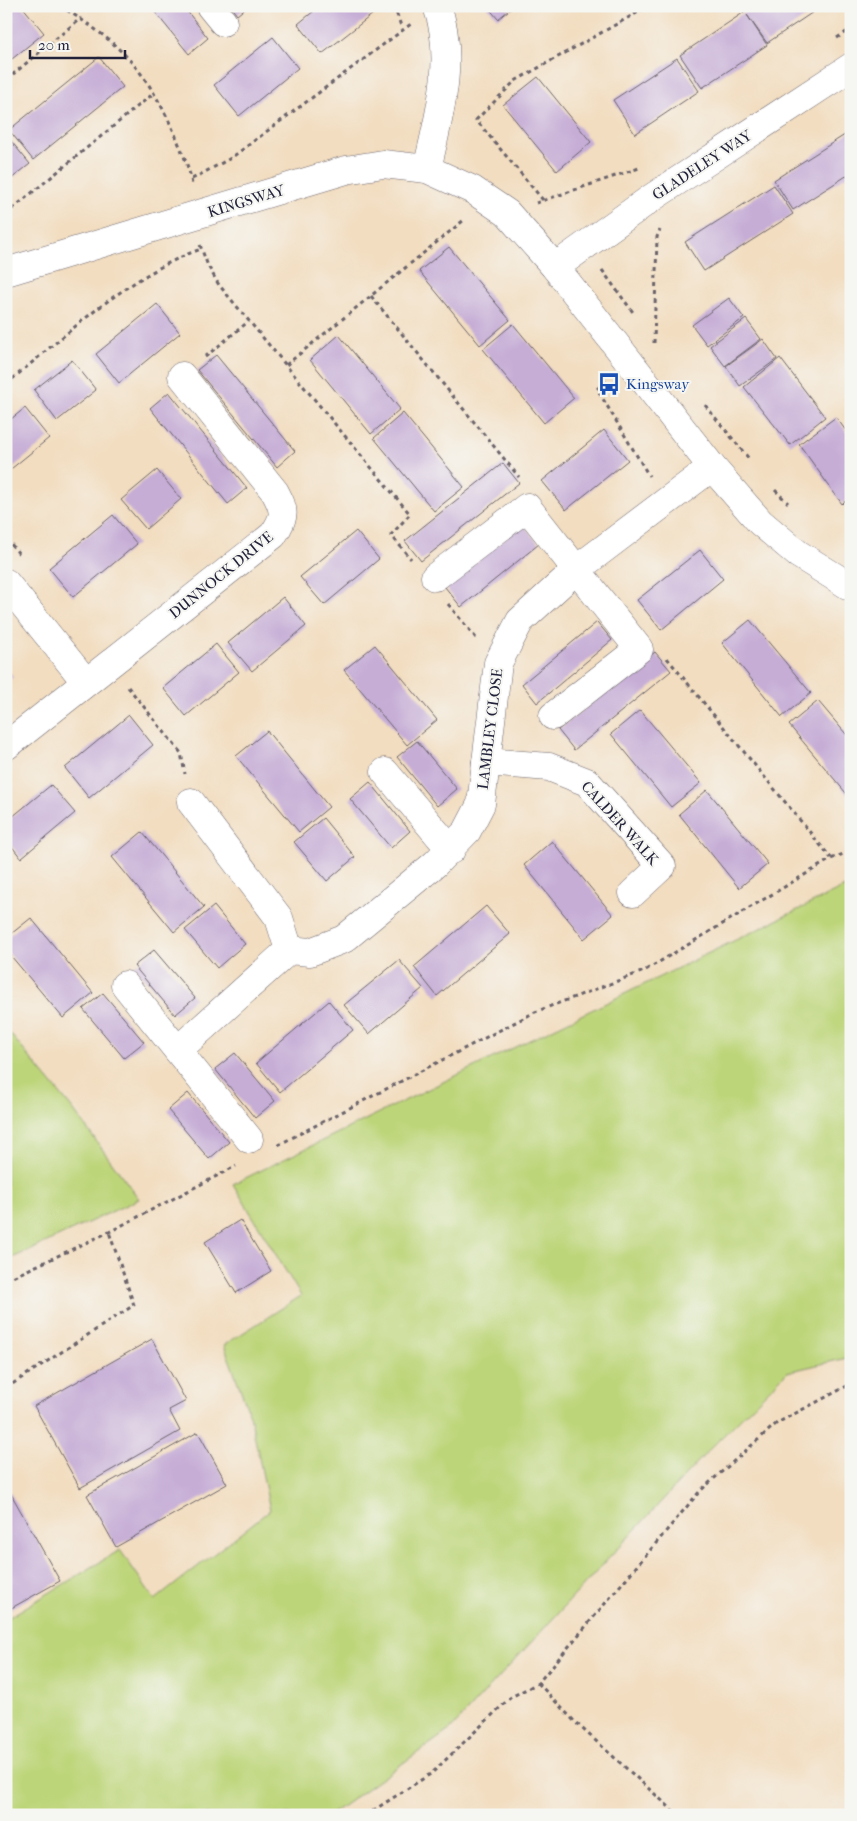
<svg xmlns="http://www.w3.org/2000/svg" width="857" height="1821" font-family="'IM FELL French Canon',serif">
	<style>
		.green { fill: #bdd579; stroke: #707c5a }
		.building { fill: #c6add6 }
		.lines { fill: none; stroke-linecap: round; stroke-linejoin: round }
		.minor-casing { stroke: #6b636a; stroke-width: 29 }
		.path { stroke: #6b636a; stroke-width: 3; stroke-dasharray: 4 4; stroke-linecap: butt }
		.minor { stroke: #fff; stroke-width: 28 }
		.labels { text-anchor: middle; stroke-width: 4; stroke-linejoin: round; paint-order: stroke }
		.street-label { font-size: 15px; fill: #22223b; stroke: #f6f6f2 }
		.transit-label { font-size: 15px; fill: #164399; stroke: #f6f6f2; text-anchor: start }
	</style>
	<rect width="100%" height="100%" fill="#f6f6f2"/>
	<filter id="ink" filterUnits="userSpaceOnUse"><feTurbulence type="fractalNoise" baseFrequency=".02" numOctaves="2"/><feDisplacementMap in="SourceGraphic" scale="10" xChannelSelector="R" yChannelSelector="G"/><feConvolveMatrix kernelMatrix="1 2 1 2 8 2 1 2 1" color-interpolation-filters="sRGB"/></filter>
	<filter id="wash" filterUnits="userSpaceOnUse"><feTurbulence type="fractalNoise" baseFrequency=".0096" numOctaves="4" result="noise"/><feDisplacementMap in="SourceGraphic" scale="20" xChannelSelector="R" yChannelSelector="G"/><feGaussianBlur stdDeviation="1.12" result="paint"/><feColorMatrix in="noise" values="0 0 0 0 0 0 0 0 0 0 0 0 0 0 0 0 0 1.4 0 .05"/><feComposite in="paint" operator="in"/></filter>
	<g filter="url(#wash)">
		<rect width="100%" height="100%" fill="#f2ddc0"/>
		<g class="green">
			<polygon points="851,884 851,1357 787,1372 708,1451 451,1729 330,1815 6,1815 6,1619 120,1550 155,1600 270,1510 250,1415 224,1345 301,1296 233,1184"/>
			<polygon points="6,1029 71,1107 139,1199 6,1261"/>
		</g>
		<g id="blocks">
			<g class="building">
				<polygon points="6,6 22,6 44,33 12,59 6,51"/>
				<polygon points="150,6 183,6 208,38 189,54"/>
				<polygon points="230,6 248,6 237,15"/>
				<polygon points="320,6 376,6 378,10 322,54 298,24"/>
				<polygon points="487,6 514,6 498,19"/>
				<polygon points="749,6 822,6 767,43 747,15 767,45 702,88 680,55 746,11 744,9"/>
				<polygon points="273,37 298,68 239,116 214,85"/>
				<polygon points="99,57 123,87 33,160 9,130"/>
				<polygon points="677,58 699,91 635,134 613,100"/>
				<polygon points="538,77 591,142 557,171 503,105"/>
				<polygon points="851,131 851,173 793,210 774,180"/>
				<polygon points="6,135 30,164 6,183"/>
				<polygon points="774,185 793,214 704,271 685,242"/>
				<polygon points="449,247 510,320 480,345 419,271"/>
				<polygon points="729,298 744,318 707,345 692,325"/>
				<polygon points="157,304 180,333 119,383 96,354"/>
				<polygon points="746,319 761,339 725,366 710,346"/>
				<polygon points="513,324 574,398 544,423 483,349"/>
				<polygon points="339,335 400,409 371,434 310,360"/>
				<polygon points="763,339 777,359 740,386 726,366"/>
				<polygon points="216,355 295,451 277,467 197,370"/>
				<polygon points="780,358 825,417 790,445 744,387"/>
				<polygon points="72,360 96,390 57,421 34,390"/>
				<polygon points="169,392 247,488 228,504 150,408"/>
				<polygon points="25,408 49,438 6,473 6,423"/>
				<polygon points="403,413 464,487 434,511 374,438"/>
				<polygon points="836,417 851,438 851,509 845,501 842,504 799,444"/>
				<polygon points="604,430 628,460 566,510 542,481"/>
				<polygon points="503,463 519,483 421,561 405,541"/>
				<polygon points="157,470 181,499 146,529 121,500"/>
				<polygon points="113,515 137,544 73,597 49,568"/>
				<polygon points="523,524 539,544 461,607 445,587"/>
				<polygon points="356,531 379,559 324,605 300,577"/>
				<polygon points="700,550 723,579 661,630 637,600"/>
				<polygon points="283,597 306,626 252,671 228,643"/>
				<polygon points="750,620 811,693 782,717 722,643"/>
				<polygon points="597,622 612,640 537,703 522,684"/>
				<polygon points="216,644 239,672 186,716 163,688"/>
				<polygon points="375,645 437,720 407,745 344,670"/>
				<polygon points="655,652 671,671 574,750 558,730"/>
				<polygon points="6,668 13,677 6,683"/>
				<polygon points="818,701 851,740 851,799 789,725"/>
				<polygon points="640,710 701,783 671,807 611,734"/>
				<polygon points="129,715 153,745 89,798 65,768"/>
				<polygon points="267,731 329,807 299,832 236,756"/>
				<polygon points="417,741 457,789 437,806 397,757"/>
				<polygon points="370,782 410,831 391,848 350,799"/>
				<polygon points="51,785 75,813 21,858 6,839 6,822"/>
				<polygon points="707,790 768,864 739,888 679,814"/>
				<polygon points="323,818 355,857 327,881 294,842"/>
				<polygon points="142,832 204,907 174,932 112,857"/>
				<polygon points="552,841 613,915 584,939 524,865"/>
				<polygon points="214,906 245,944 217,968 185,930"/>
				<polygon points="486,906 510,934 437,996 414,967"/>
				<polygon points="31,918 93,993 63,1018 6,950 6,938"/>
				<polygon points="154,950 195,998 175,1015 134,966"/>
				<polygon points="399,960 423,988 369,1034 344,1005"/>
				<polygon points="103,993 144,1042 124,1058 83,1009"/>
				<polygon points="329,1001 353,1030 280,1092 256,1063"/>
				<polygon points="235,1053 275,1101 255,1118 215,1069"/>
				<polygon points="188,1093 229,1142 209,1159 168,1110"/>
				<polygon points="240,1220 271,1271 236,1293 205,1242"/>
				<polygon points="152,1339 186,1401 169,1410 180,1431 80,1488 34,1406"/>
				<polygon points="198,1432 227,1484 116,1547 87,1495"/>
				<polygon points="6,1485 60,1581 6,1611"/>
			</g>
		</g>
	</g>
	<g filter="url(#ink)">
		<use href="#blocks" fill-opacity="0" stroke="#6b636a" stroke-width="1"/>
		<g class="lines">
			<defs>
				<g id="minor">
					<polyline points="210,6 223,22"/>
					<path d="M 427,169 C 439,117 456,58 437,6"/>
					<polyline points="555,267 653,197 851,67"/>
					<polyline points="6,272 346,170 383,164 427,169 473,190 507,213 555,267 712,467 760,522 798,554 851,587"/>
					<polyline points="435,577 527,507 639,649 553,716"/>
					<polyline points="6,583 85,681"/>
					<path d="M 6,746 L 273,535 C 286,516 285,511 275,492 L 182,376"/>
					<polyline points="486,762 549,767 587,782 662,866 633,893"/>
					<polyline points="385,772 451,850"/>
					<polyline points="191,802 279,918 289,950"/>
					<polyline points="125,985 249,1139"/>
					<polyline points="178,1050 289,950 310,952 344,939 435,864 467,831 481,804 498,663 520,621 577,569 712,467"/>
				</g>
			</defs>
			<use href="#minor" class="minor-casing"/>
			<g class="path">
				<path d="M 60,6 C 121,43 146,70 175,134 C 181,150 190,168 192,185"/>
				<polyline points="394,6 402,29"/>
				<polyline points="844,6 851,16"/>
				<polyline points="837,38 851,29"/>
				<polyline points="6,80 81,18"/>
				<polyline points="192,179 231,158 411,24"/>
				<polyline points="543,200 476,120 515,81 649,6"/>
				<polyline points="536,203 642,167"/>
				<polyline points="6,214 154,93"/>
				<polyline points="200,245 208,266 219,285 410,514 391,535 411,559"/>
				<polyline points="602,270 635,315"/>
				<polyline points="371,296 519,477"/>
				<polyline points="654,343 657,237 660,230"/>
				<polyline points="205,357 249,321"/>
				<polyline points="286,365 464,220"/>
				<polyline points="606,381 597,389 649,476"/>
				<path d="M 6,384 C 67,335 126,276 201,249"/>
				<polyline points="705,405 750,460"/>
				<polyline points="775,490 788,503"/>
				<polyline points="6,538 20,555"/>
				<polyline points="448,604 476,638"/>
				<polyline points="667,658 831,858"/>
				<polyline points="128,687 181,753 185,774"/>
				<polyline points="278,1145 535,1012 644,971 831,859 851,851"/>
				<polyline points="6,1280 109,1232 236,1166"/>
				<polyline points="6,1388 134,1305 109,1232"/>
				<polyline points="538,1683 576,1723 678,1815"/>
				<polyline points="366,1815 432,1773 511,1697 538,1683 700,1491 777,1423 851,1384"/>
			</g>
			<use href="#minor" class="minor"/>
		</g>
	</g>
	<defs>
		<symbol id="bus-bare" viewBox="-9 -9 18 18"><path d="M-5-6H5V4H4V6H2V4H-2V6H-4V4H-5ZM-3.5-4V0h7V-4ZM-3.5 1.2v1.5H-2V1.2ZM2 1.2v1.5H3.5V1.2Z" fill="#1a4fb4" stroke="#f6f6f2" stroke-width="2.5" paint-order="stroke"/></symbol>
	</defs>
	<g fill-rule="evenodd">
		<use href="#bus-bare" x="593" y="368" width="32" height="32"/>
	</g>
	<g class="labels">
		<g class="street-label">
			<text transform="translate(702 165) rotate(-33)" y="5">GLADELEY WAY</text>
			<text transform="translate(246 201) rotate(-17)" y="5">KINGSWAY</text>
			<text transform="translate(221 575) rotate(-39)" y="5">DUNNOCK DRIVE</text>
			<text transform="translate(490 729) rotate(-83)" y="5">LAMBLEY CLOSE</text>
			<text transform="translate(620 823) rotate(48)" y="5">CALDER WALK</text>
		</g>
		<g class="transit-label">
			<text x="626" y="389">Kingsway</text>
		</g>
	</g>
	<rect width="857" height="1821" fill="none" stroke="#f6f6f2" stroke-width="25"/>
	<path d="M30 50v8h95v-8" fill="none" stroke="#22223b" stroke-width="2.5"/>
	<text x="38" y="50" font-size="15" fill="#22223b" stroke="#f6f6f2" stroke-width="4" paint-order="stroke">20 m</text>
</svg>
